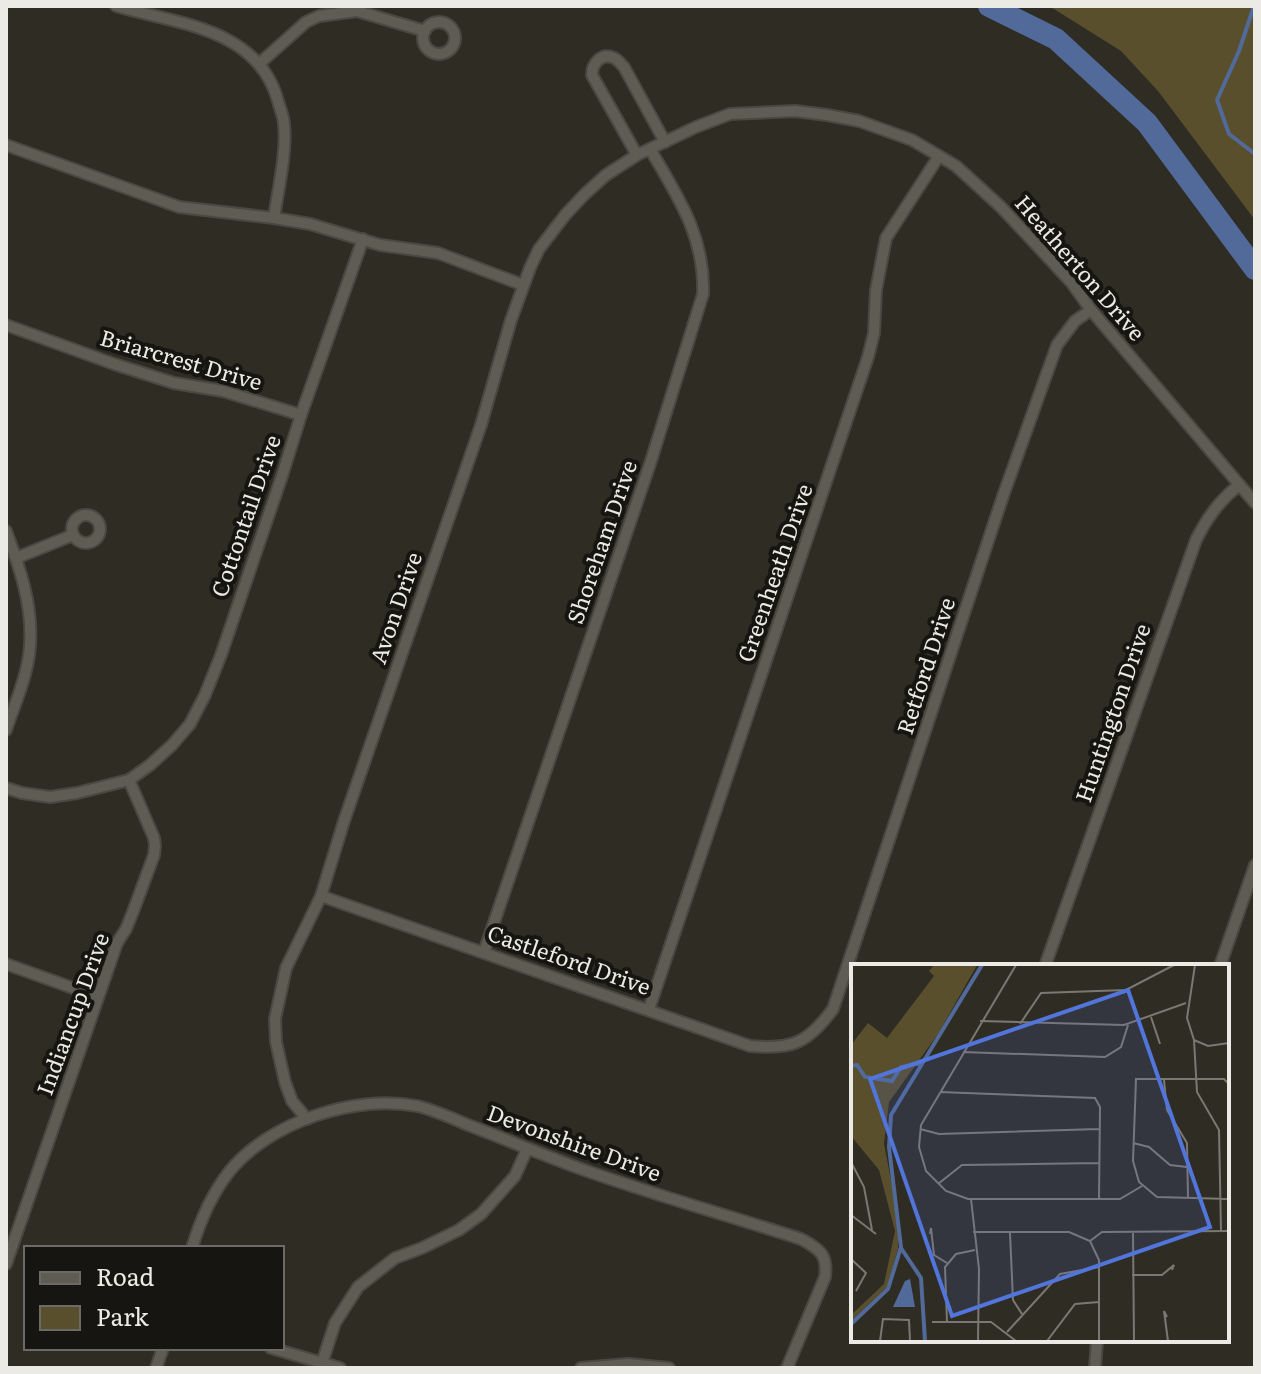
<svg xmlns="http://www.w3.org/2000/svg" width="1261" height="1374" font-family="Literata,serif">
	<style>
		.green { fill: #594f2d }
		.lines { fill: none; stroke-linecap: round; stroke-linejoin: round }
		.stream { stroke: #516a9a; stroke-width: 4 }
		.river { stroke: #516a9a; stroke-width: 22 }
		.minor-casing { stroke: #4a4841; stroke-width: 14 }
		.minor { stroke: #5f5c53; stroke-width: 10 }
		.labels { text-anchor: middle; stroke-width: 8; stroke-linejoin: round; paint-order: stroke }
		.street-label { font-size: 22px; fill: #eceae5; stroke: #161511 }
		.inset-river { fill: none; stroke: #516a9a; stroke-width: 4 }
		.inset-road { fill: none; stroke: #7b7871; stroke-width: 2 }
		.view { fill: #5175db; fill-opacity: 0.15; stroke: #5175db; stroke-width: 4 }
		.inset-edge { fill: none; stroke: #eceae5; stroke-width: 4 }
	</style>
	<rect width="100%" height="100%" fill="#2f2c24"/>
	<polygon class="green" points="1045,6 1255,6 1255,220 1158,91 1121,51 1054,9"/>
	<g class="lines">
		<g class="stream">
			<polyline points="1254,6 1239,51 1217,100 1229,134 1255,154"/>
			<polyline points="1253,266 1255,255"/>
		</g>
		<polyline class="river" points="989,6 1056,39 1147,123 1255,269"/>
		<defs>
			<g id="minor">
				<path d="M 116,6 C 178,24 258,28 278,101 C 280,109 284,117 284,125 C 287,152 278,190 274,218"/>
				<circle cx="439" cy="38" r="16"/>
				<polyline points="260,63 306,22 319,16 357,11 425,31"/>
				<polyline points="6,145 179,207 274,218 310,224 380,245 438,253 523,285"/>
				<path d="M 637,155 L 592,75 C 592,64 601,52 614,58 C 617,59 622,65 624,67 L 665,142"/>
				<polyline points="6,325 114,364 174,383 223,391 301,415"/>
				<circle cx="86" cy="529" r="14"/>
				<path d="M 6,531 C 20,568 33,606 30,646 C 28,675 15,703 6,730"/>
				<polyline points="16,558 73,535"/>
				<polyline points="6,788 22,793 50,797 77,793 129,780 150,765 172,745 190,724 205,695 221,655 282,476 301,415 363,239"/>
				<path d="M 321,896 L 750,1046 C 792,1050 808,1043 833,1009 L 1003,496 L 1057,345 L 1075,321 L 1091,310"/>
				<path d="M 484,952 L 650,464 L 703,294 C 705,236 678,197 650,149"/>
				<polyline points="6,964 98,997"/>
				<path d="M 1045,966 L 1196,540 C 1207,518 1219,501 1239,485"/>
				<polyline points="1220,966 1255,865"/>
				<polyline points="649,1009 868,357 874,333 876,290 886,238 939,156"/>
				<polyline points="307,1119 292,1101 285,1082 276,1042 275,1019 286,968 321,896 344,821 481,425 511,320 530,268 539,249 566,214 585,194 606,175 637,155 696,127 730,114 795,111 827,115 859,121 912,140 956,166 1001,207 1071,282 1091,310 1255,503"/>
				<path d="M 192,1248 C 200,1221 211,1195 229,1172 C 269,1122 355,1094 417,1106 C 434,1110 452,1118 468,1125 C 508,1140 547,1157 587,1171 C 658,1196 730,1216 801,1239 C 820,1249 828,1255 825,1277 L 787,1368"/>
				<polyline points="6,1264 117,943 126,929 134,909 154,855 155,846 154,838 129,780"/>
				<polyline points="271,1348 340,1368"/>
				<polyline points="322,1363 335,1323 358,1287 395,1258 422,1248 459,1230 481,1214 515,1176 527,1149"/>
				<polyline points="156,1368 163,1348"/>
				<polyline points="581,1368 628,1364 669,1368"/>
				<polyline points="1095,1368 1097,1340"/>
			</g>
		</defs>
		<use href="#minor" class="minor-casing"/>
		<use href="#minor" class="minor"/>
	</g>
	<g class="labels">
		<g class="street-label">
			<text transform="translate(1080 268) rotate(49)" y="8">Heatherton Drive</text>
			<text transform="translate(181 360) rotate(16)" y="8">Briarcrest Drive</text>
			<text transform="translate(246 516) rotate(-71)" y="8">Cottontail Drive</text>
			<text transform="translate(602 542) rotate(-71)" y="8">Shoreham Drive</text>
			<text transform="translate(775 573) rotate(-71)" y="8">Greenheath Drive</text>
			<text transform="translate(396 608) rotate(-71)" y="8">Avon Drive</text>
			<text transform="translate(926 666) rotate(-72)" y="8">Retford Drive</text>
			<text transform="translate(1113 713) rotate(-71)" y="8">Huntington Drive</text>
			<text transform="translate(569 960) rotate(19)" y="8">Castleford Drive</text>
			<text transform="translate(73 1014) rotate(-70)" y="8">Indiancup Drive</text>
			<text transform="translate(574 1143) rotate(20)" y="8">Devonshire Drive</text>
		</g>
	</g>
	<g transform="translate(851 964)">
		<rect width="378" height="378" fill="#2f2c24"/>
		<path d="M 83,1 L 126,1 L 87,70 L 38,138 L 33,180 L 47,252 L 47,285 L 36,323 L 0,357 L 0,351 L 33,320 L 44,267 L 28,206 L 0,172 L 0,81 L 17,59 L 36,74 L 83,12 L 78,7 Z" fill="#594f2d"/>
		<path d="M 59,315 L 64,343 L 42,343 L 54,317 Z" fill="#516a9a"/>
		<path class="inset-river" d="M 0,102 L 6,101 L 14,113 L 41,117 L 50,103 L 70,99M 50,284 L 70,314 L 74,377M 0,360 L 37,325 L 50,283 L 38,183 L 40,151 L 131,1"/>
		<path class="inset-road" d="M 165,1 L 70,161 L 68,183 L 75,207 L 95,227 L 117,235 L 269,235 L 291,222M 344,1 L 336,54 L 343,76 L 346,128 L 368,166 L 370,267M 300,53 L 309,80M 129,57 L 273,61 L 335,39M 169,60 L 190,29 L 275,26 L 323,1M 343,76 L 357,82 L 378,79M 112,88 L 254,93 L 270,83 L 277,61M 313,116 L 316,146 L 336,179 L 337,234M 378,120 L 373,115 L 285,115 L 282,197 L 288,218 L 306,233 L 378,235M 89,128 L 244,134 L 249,143 L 248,234M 69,165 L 88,170 L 248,165M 282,179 L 298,183 L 319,201 L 336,203M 0,198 L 13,223 L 21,266M 87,220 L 111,201 L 248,199M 120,235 L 128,305 L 127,377M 0,251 L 25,270M 122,268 L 218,268 L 239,277 L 248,296 L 248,377M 159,269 L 162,336 L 171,350M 282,269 L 283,377M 79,270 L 80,264 L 83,291 L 96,299M 239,277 L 251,268 L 378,267M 0,295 L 15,309 L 5,327M 281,311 L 311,311 L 323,301 L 321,306M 316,353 L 313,347 L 317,377M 81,358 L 140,358 L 165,377M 96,358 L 94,303 L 105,290 L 124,286M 156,368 L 209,310 L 248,303M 29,377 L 32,355 L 58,356 L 59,377M 196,377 L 224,340 L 248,338"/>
		<path class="view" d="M 277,26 L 359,263 L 101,352 L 19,115 Z"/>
		<rect width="378" height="378" class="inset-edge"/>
	</g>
	<rect width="1261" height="1374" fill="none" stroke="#eceae5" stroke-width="16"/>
	<rect x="24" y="1246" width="260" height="104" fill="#161511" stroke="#6c6a66" stroke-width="2"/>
	<rect x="40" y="1272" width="40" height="12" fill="#5f5c53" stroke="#6c6a66" stroke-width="2"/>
	<text x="96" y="1286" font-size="24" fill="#eceae5">Road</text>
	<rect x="40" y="1306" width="40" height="24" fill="#594f2d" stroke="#6c6a66" stroke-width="2"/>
	<text x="96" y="1326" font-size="24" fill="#eceae5">Park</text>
</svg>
